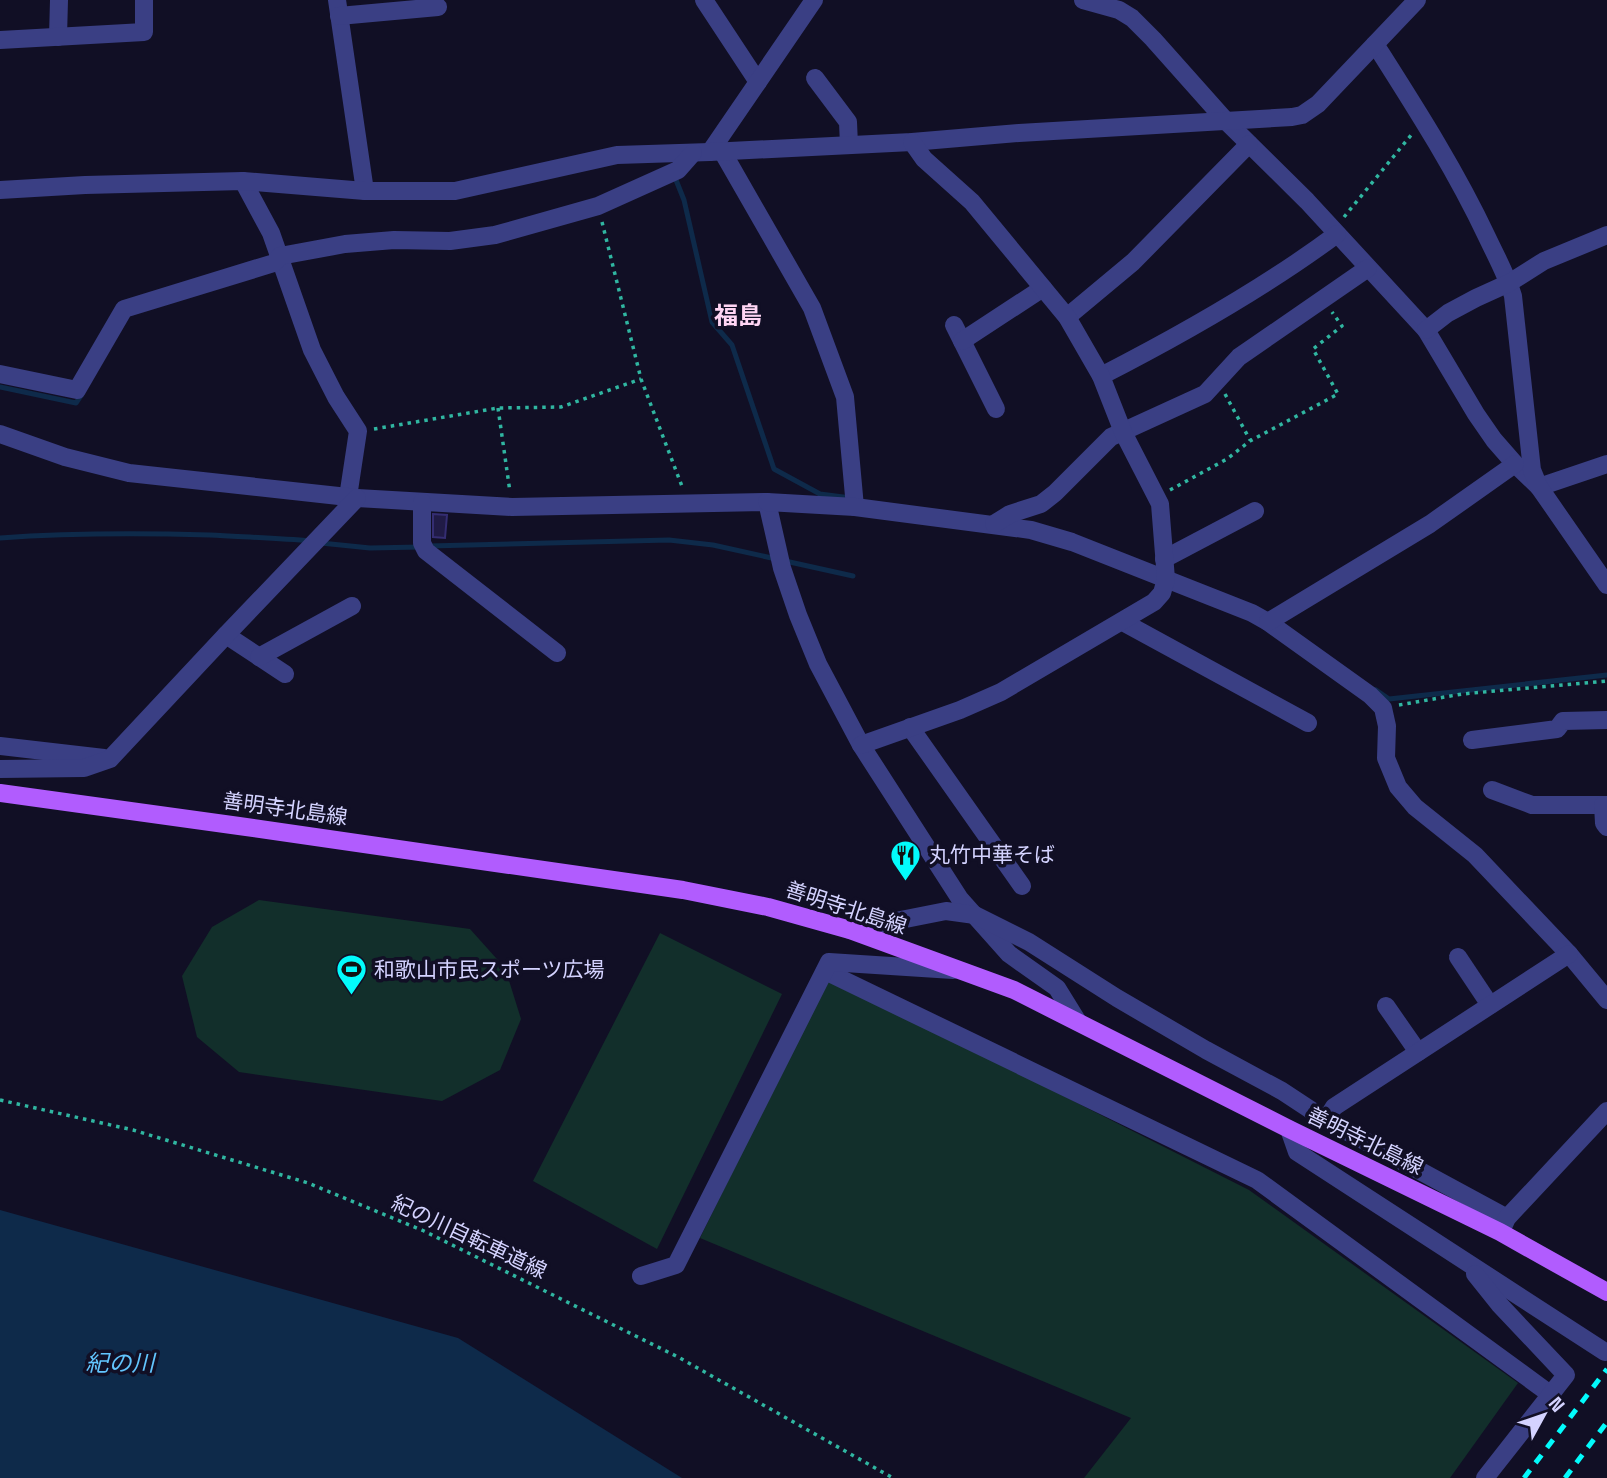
<svg xmlns="http://www.w3.org/2000/svg" width="1607" height="1478" font-family="'Space Grotesk','Noto Sans JP',sans-serif">
	<style>
		.green { fill: #122f2b }
		.water { fill: #0e2a4a }
		.lines { fill: none; stroke-linecap: round; stroke-linejoin: round }
		.stream { stroke: #0e2a4a; stroke-width: 5 }
		.building { fill: #201b46; stroke: #342d72; stroke-width: 2 }
		.path { stroke: #30b6a1; stroke-width: 3.5; stroke-dasharray: 3.5 5; stroke-linecap: butt }
		.minor { stroke: #3a3f84; stroke-width: 18 }
		.major { stroke: #b15cfe; stroke-width: 18 }
		.rail { stroke: #02fbfc; stroke-width: 5; stroke-dasharray: 10 9; stroke-linecap: butt }
		.labels { text-anchor: middle; stroke-width: 7; stroke-linejoin: round; paint-order: stroke }
		.street-label { font-size: 21px; fill: #d4d3ff; stroke: #110f25 }
		.poi-label { font-size: 21px; fill: #d4d3ff; stroke: #110f25; text-anchor: start }
		.water-label { font-size: 23px; font-style: italic; fill: #62c5fe; stroke: #110f25 }
		.quarter-label { font-size: 24px; font-weight: bold; fill: #ffd5f4; stroke: #110f25 }
	</style>
	<rect width="100%" height="100%" fill="#110f25"/>
	<g class="green">
		<polygon points="259,900 470,929 505,968 521,1019 500,1070 442,1101 239,1072 197,1037 182,976 212,927"/>
		<polygon points="660,933 782,994 657,1249 533,1181"/>
		<polygon points="828,977 1249,1190 1518,1383 1450,1478 1084,1478 1131,1418 700,1238"/>
	</g>
	<polygon class="water" points="0,1210 458,1338 682,1478 0,1478"/>
	<g class="lines">
		<g class="stream">
			<polyline points="674,175 684,200 712,322 732,345 774,469 820,494 851,498"/>
			<polyline points="0,387 76,403 82,394"/>
			<path d="M 0,538 C 69,533 140,533 210,535 C 244,537 278,538 311,541"/>
			<polyline points="321,543 370,548 420,547"/>
			<polyline points="429,546 669,540 713,545 853,576"/>
			<polyline points="1376,690 1389,699 1607,675"/>
		</g>
	</g>
	<polygon class="building" points="433,514 447,515 445,538 433,537"/>
	<g class="lines">
		<g class="path">
			<polyline points="1344,217 1412,134"/>
			<polyline points="602,222 641,379 683,489"/>
			<polyline points="1225,394 1250,440"/>
			<polyline points="498,408 510,492"/>
			<polyline points="374,429 498,408 561,407 641,379"/>
			<polyline points="1170,490 1227,459 1250,441 1338,394 1313,349 1342,326 1332,312"/>
			<polyline points="1399,705 1462,694 1607,681"/>
			<polyline points="0,1100 133,1130 308,1183 424,1231 678,1357 893,1478"/>
		</g>
		<g class="minor">
			<polyline points="337,0 365,191"/>
			<polyline points="704,0 758,82"/>
			<polyline points="1083,0 1119,10 1132,18 1153,39 1226,121 1307,201 1426,330 1476,414 1494,440 1515,464 1539,487 1607,464"/>
			<polyline points="339,16 438,7"/>
			<polyline points="58,37 59,0"/>
			<polyline points="0,40 144,32 144,0"/>
			<path d="M 1375,44 C 1415,107 1455,169 1487,237 C 1496,256 1507,276 1513,296 L 1532,470 L 1539,487 L 1607,585"/>
			<polyline points="815,78 848,122 849,145"/>
			<polyline points="722,151 812,308 845,397 855,507"/>
			<polyline points="710,152 814,0"/>
			<polyline points="243,181 271,233 312,350 336,397 358,431 348,497"/>
			<polyline points="0,190 85,185 243,181 365,191 455,191 617,155 710,152 912,142 1019,133 1292,117 1302,115 1318,104 1417,0"/>
			<polyline points="1067,317 1133,262 1249,144"/>
			<polyline points="954,325 996,409"/>
			<polyline points="1426,330 1448,313 1476,298 1509,283 1544,261 1607,235"/>
			<polyline points="962,341 1043,288"/>
			<polyline points="0,374 77,390 124,309 274,263 280,256 345,244 394,240 450,241 495,235 598,206 678,170 693,153"/>
			<path d="M 1101,376 C 1183,334 1263,289 1337,234"/>
			<polyline points="0,434 65,457 129,473 357,498 512,507 767,502 782,568 798,615 818,664 861,745 960,899 1009,954 1057,988 1078,1022"/>
			<polyline points="422,502 422,543 426,551 557,653"/>
			<polyline points="767,502 855,507 1031,530 1072,542 1252,613 1268,622 1370,695 1383,708 1387,726 1386,758 1398,787 1415,807 1475,855 1569,954 1607,1000"/>
			<polyline points="994,524 1010,514 1041,504 1055,493 1111,437 1205,394 1239,357 1368,268"/>
			<polyline points="1164,559 1255,511"/>
			<polyline points="1123,622 1308,723"/>
			<polyline points="1268,622 1430,524 1515,464"/>
			<polyline points="226,635 285,674"/>
			<polyline points="259,657 352,606"/>
			<polyline points="910,727 1022,886"/>
			<polyline points="1472,740 1557,729 1563,721 1607,720"/>
			<polyline points="861,745 960,710 1001,692 1154,602 1162,593 1166,579 1160,504 1123,432 1101,376 1067,317 972,202 924,159 912,142"/>
			<polyline points="0,746 104,758"/>
			<polyline points="0,769 84,768 110,759 226,635 357,498"/>
			<polyline points="1492,790 1532,805 1607,805"/>
			<polyline points="1603,805 1604,823 1607,827"/>
			<polyline points="850,930 946,911 975,915 1029,942 1117,998 1206,1050 1282,1091 1326,1120 1507,1218"/>
			<polyline points="1458,957 1490,1005"/>
			<polyline points="825,971 1257,1180 1550,1394"/>
			<polyline points="1386,1006 1418,1052"/>
			<polyline points="1326,1120 1334,1107 1569,954"/>
			<polyline points="1289,1129 1297,1152 1605,1352"/>
			<polyline points="1502,1229 1507,1218 1607,1111"/>
			<polyline points="1475,1274 1499,1304 1566,1375 1485,1478"/>
			<polyline points="641,1276 676,1265 829,962 953,970"/>
		</g>
		<polyline class="major" points="0,793 239,826 683,890 768,907 850,930 1014,990 1289,1129 1500,1232 1607,1292"/>
		<g class="rail">
			<polyline points="1524,1478 1607,1369"/>
			<polyline points="1565,1478 1607,1422"/>
		</g>
	</g>
	<defs>
		<symbol id="restaurant-pin" viewBox="-11 -11 22 30"><path d="M0 17L-7.5 6A9.5 9.5 0 1 1 7.5 6Z" fill="#02fbfc" stroke="#110f25"/><path d="M-5-6h1v4h1v-4h1v4h1v-4h1v5L-1.5 .5V6h-2V.5L-5-1ZM5-6V6H3V1.5H1.5Q1.5-4 5-6Z" fill="#111"/></symbol>
		<symbol id="stadium-pin" viewBox="-11 -11 22 30"><path d="M0 17L-7.5 6A9.5 9.5 0 1 1 7.5 6Z" fill="#02fbfc" stroke="#110f25"/><path d="M0-5a6.5 5 0 1 0 0 10a6.5 5 0 1 0 0-10ZM-3.5-1.8h7v3.6h-7Z" fill="#111"/></symbol>
	</defs>
	<g fill-rule="evenodd">
		<use href="#restaurant-pin" x="888" y="838" width="35" height="47"/>
		<use href="#stadium-pin" x="334" y="952" width="35" height="47"/>
	</g>
	<g class="labels">
		<g class="street-label">
			<text transform="translate(285 809) rotate(8)" y="7">善明寺北島線</text>
			<text transform="translate(846 908) rotate(18)" y="7">善明寺北島線</text>
			<text transform="translate(1365 1141) rotate(26)" y="7">善明寺北島線</text>
			<text transform="translate(469 1237) rotate(25)" y="7">紀の川自転車道線</text>
		</g>
		<g class="poi-label">
			<text x="929" y="862">丸竹中華そば</text>
			<text x="374" y="977">和歌山市民スポーツ広場</text>
		</g>
		<g class="water-label">
			<text x="120" y="1371">紀の川</text>
		</g>
		<g class="quarter-label">
			<text x="738" y="324">福島</text>
		</g>
	</g>
	<g transform="translate(1544 1415) rotate(50)" stroke="#110f25" stroke-width="5" paint-order="stroke">
	<path d="M0-5L12 26L0 18L-12 26Z" fill="#d4d3ff"/>
	<text y="-10" font-size="19" font-weight="bold" text-anchor="middle" fill="#d4d3ff">N</text>
	</g>
</svg>
